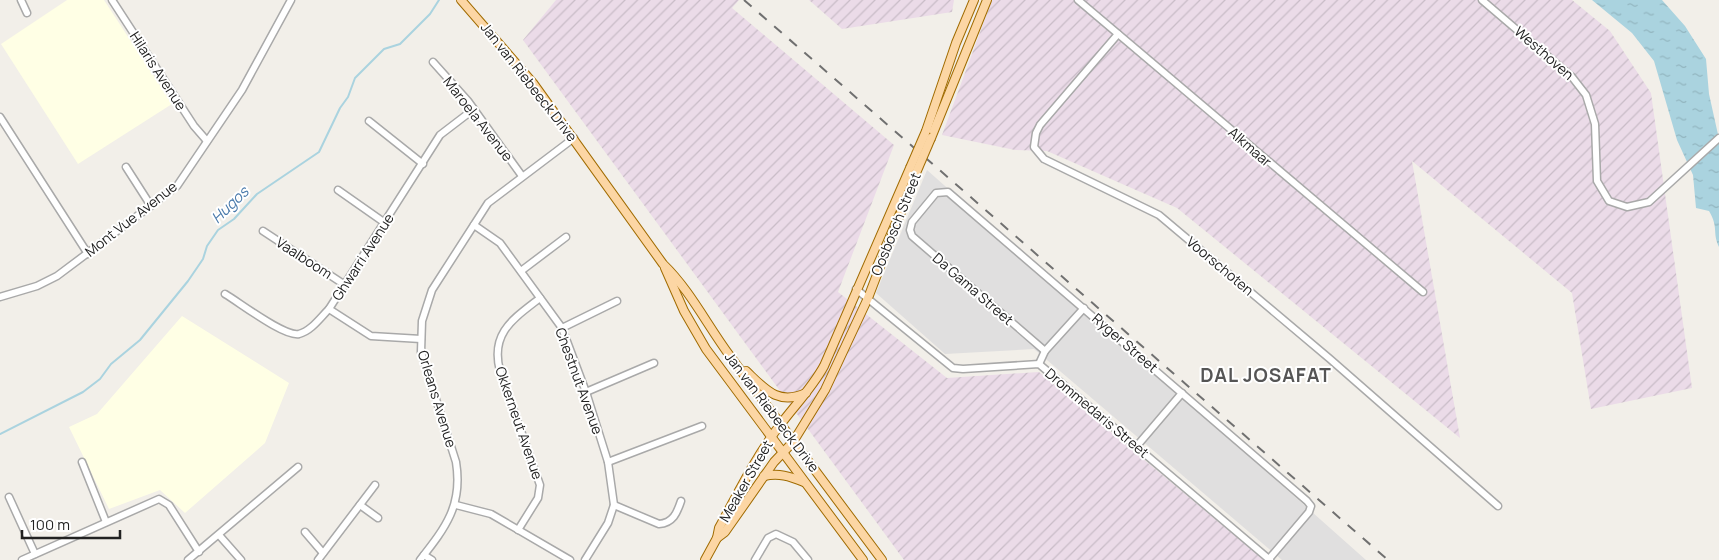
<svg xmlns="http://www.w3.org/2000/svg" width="1719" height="560" font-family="Manrope,sans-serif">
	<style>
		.residential { fill: #e0dfdf }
		.industrial { fill: url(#industrial-furrows) }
		.education { fill: #ffffe5 }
		.water { fill: url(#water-ripples) }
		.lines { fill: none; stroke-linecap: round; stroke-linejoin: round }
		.stream { stroke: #aad3df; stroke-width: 2 }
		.minor-casing { stroke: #a9a9a9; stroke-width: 9 }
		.major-casing { stroke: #a06b00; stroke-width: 10 }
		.minor { stroke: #fff; stroke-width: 6 }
		.major { stroke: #fcd6a4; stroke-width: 8 }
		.rail { stroke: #707070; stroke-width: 2; stroke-dasharray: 10 10; stroke-linecap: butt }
		.major-bridge-casing { stroke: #a06b00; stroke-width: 10; stroke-linecap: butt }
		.major-bridge { stroke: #fcd6a4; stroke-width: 8 }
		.labels { text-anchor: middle; stroke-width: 4; stroke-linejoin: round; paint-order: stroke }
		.street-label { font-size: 14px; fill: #222; stroke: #fff }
		.water-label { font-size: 15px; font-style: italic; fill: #4a7aab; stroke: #fff }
		.district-label { font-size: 19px; font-weight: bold; letter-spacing: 1px; fill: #555; stroke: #fff }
	</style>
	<defs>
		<pattern id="industrial-furrows" width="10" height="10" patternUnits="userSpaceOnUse" patternTransform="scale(1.25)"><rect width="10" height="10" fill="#ebdbe8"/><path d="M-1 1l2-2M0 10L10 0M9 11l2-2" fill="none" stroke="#c9bcc7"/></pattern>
		<pattern id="water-ripples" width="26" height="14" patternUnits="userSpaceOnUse" patternTransform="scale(1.25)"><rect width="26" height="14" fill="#aad3df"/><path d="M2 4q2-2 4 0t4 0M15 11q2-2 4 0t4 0" fill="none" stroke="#92b5bf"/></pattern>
	</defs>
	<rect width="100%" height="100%" fill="#f2efe9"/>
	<polygon class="residential" points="927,170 1366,560 1282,560 1034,349 945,354 876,293"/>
	<g class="industrial">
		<polygon points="556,0 739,0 732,8 894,145 838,292 947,378 1039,372 1264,560 904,560 523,40"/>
		<polygon points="809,0 954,0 952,12 842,29"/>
		<polygon points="992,0 1572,0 1610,31 1651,93 1692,388 1591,409 1572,293 1412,161 1460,438 1177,208 1047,151 1015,150 942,135"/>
	</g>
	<g class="education">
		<polygon points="67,0 104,0 172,104 78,164 1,44"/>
		<polygon points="182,316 289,383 265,443 185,513 160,490 109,509 69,427 97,414"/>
	</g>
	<path class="water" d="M 1592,0 L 1662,0 L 1685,26 L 1706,59 L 1709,94 L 1719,139 L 1719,247 C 1712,232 1719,228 1709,211 L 1696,208 L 1693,175 L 1677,140 L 1654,61 L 1632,33 Z"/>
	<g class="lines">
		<polyline class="stream" points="0,434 83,392 100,379 111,364 140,340 188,281 203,259 207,246 218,230 234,219 257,194 319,152 340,108 348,97 355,78 384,49 400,44 430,14 439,0"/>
		<defs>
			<g id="minor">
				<polyline points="21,0 27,13"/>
				<polyline points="112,0 194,126 207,141"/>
				<polyline points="1078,0 1423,292"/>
				<polyline points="1482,0 1572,77 1586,95 1595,124 1597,181 1609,201 1627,207 1649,202 1719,138"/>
				<polyline points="1118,34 1040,125 1036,133 1034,147 1044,159 1159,215 1330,359 1498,506"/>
				<polyline points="433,62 468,101 522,176"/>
				<polyline points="0,117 88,254"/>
				<polyline points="369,121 423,164"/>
				<polyline points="126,167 151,206"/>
				<polyline points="338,190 385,223"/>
				<polyline points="474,225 500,243 562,328 586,392 608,462 614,505 608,523 585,560"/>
				<polyline points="263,231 345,285"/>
				<polyline points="521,271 566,237"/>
				<polyline points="856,289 953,368 963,369 1039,364 1270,560"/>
				<path d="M 225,294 C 239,302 284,337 299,334 C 311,331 320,318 329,309 L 440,135 L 474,109"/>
				<polyline points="0,297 37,286 57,276 177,186 242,90 291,0"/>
				<polyline points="329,309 371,336 421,339"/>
				<polyline points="562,328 617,301"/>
				<polyline points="1045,351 912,236 910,230 912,222 936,193 948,192 1307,501 1311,506 1309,512 1269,559"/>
				<polyline points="1039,364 1045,351 1084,308"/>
				<polyline points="586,392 654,363"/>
				<polyline points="1136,447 1182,393"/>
				<polyline points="82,462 106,522"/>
				<polyline points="608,462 702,426"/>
				<polyline points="9,497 35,554"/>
				<polyline points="360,505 378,518"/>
				<polyline points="456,505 491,514 570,560"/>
				<path d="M 614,505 L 659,524 C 673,523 677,513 681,501"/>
				<path d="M 518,530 L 538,498 L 540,485 L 500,371 C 490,333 513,319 540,298"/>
				<polyline points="305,532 323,553"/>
				<polyline points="219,535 241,560"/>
				<polyline points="424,555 432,560"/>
				<polyline points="22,560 159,499 169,505 199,552"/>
				<polyline points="188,560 298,467"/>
				<polyline points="318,560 375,485"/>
				<path d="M 420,560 C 446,527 463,505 456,462 L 421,352 L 422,321 L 432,290 L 488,203 L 574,138"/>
				<polyline points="755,560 768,538 776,534 793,542 808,560"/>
			</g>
			<g id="major">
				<path d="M 461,0 L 533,83 L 663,264 C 690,290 707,325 730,356 C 780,424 831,491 882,560"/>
				<polyline points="926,131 956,43 974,0"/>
				<polyline points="931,138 987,0"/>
				<polyline points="665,268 684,311 706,349 863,560"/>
				<path d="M 746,371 C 765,389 778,406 806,393"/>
				<path d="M 764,476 C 779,473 789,476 804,482"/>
				<polyline points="717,538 725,532 774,462 793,442 825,390 868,298 916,173"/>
				<path d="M 705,560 L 717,538 L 719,528 C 738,493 756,456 780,425 C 795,405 812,388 824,366 L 910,168"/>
			</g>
		</defs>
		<use href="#minor" class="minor-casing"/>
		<use href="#major" class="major-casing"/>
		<use href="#minor" class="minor"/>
		<use href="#major" class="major"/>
		<polyline class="rail" points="744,0 1388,560"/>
		<defs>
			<g id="major-bridge">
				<polyline points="910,168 926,131"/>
				<polyline points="916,173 931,138"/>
			</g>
		</defs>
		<use href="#major-bridge" class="major-bridge-casing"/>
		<use href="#major-bridge" class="major-bridge"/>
	</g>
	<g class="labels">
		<g class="street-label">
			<text transform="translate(1544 53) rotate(41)" y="5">Westhoven</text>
			<text transform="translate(158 71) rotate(57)" y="5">Hilaris Avenue</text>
			<text transform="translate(529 82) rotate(52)" y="5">Jan van Riebeeck Drive</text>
			<text transform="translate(478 119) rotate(52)" y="5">Maroela Avenue</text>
			<text transform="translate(1250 147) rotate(41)" y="5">Alkmaar</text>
			<text transform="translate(131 219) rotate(-38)" y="5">Mont Vue Avenue</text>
			<text transform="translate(896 224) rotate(-68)" y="5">Oosbosch Street</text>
			<text transform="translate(363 257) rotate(-57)" y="5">Ghwarri Avenue</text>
			<text transform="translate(304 258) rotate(33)" y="5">Vaalboom</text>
			<text transform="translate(1220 266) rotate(40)" y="5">Voorschoten</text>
			<text transform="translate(973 289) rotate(41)" y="5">Da Gama Street</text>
			<text transform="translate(1125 343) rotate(41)" y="5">Ryger Street</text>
			<text transform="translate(579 381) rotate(70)" y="5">Chestnut Avenue</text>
			<text transform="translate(437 399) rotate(73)" y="5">Orleans Avenue</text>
			<text transform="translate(772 412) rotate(53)" y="5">Jan van Riebeeck Drive</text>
			<text transform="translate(1097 413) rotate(40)" y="5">Drommedaris Street</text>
			<text transform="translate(519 423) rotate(71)" y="5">Okkerneut Avenue</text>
			<text transform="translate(746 481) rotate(-60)" y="5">Meaker Street</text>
		</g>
		<g class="water-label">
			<text transform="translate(230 205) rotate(-44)" y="5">Hugos</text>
		</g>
		<g class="district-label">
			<text x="1266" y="382">DAL JOSAFAT</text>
		</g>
	</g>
	<path d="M22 530v8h98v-8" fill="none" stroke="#222222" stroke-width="2.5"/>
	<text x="30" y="530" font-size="15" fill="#222222" stroke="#ffffff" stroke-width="4" paint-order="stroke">100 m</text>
</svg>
